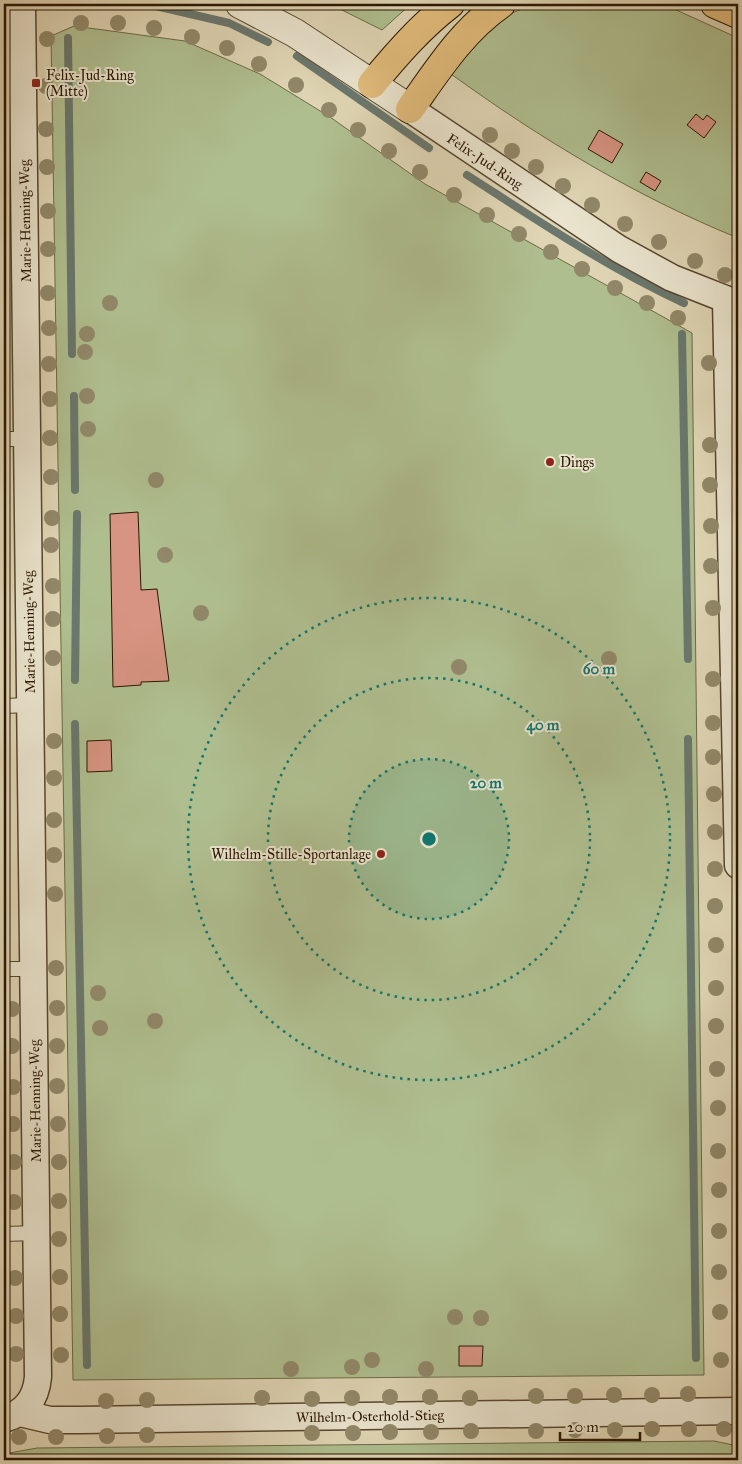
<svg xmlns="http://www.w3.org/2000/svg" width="742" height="1464" font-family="'IM FELL Great Primer',serif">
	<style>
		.green { fill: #afbe8f; stroke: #6c6a48 }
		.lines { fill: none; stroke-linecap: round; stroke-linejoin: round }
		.stream { stroke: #6a776d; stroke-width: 8 }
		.building { fill: #d79482; stroke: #291701 }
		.service-casing { stroke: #56462e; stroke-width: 16 }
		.minor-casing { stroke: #56462e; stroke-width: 29 }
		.tertiary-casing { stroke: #56462e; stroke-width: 30 }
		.motorway-casing { stroke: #291701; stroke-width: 30 }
		.service { stroke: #eae4ce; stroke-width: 14 }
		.minor { stroke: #eae4ce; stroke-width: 26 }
		.tertiary { stroke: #eae4ce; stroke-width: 28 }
		.motorway { stroke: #e0ba7a; stroke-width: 28 }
		.tree { fill: #918869 }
		.ring { fill: none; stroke: #0f766e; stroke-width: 2.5; stroke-dasharray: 2.5 5 }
		.poi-dot { fill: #8f2418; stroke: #eae4ce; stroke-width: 2 }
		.labels { text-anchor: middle; stroke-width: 4; stroke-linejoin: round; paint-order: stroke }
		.poi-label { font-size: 14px; fill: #291701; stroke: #eae4ce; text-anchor: start }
		.street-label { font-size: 14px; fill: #291701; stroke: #eae4ce }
		.centre { fill: #0f766e; stroke: #eae4ce; stroke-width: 2.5 }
		.ring-label { font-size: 15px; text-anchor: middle; font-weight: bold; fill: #0f766e; stroke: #eae4ce; stroke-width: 4; stroke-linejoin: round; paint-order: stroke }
	</style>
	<rect width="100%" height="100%" fill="#dfd5b4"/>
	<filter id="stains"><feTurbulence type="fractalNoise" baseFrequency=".004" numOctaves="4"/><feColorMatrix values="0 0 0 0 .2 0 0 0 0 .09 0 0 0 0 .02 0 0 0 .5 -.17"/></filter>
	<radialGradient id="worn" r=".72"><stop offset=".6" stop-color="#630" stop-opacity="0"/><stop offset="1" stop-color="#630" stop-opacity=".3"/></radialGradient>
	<g class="green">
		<polygon points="330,4 411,4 382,30"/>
		<path d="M 533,4 L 663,4 L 738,38 L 738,238 C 635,196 541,139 451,74 L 482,38 L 510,14 Z"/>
		<polygon points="74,26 185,41 260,74 330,117 425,184 692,333 704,1375 73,1380 51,36"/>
		<polygon points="714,1441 738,1446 738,1460 4,1460 4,1454 37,1448"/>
	</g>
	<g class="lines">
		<g class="stream">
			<polyline points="147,4 229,23 268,42"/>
			<polyline points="68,38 72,354"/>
			<polyline points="297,56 429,148"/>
			<path d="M 467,175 C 537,220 608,268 684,303"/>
			<polyline points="682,334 688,659"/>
			<polyline points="74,396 75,490"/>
			<polyline points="75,680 77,514"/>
			<polyline points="75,724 87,1365"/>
			<polyline points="688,739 696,1358"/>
		</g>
	</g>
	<g class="building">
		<polygon points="696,114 703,120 707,115 716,122 704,138 687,125"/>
		<polygon points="599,130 623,144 612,163 588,149"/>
		<polygon points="646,172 661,181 655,191 640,182"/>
		<polygon points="138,512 141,590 157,589 169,681 141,682 141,685 113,687 110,514"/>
		<polygon points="111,740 112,771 87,772 87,741"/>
		<polygon points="459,1346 483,1346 482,1366 459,1366"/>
	</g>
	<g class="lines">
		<defs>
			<g id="service">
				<polyline points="4,439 27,439"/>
				<polyline points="4,706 30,705"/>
				<polyline points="4,969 33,969"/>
				<polyline points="4,1234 36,1233"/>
			</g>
			<g id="minor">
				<polyline points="410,109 619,249 672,278 738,304"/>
				<polyline points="726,300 738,865"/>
				<polyline points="20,1413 50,1420 80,1420 738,1411"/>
				<path d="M 4,1419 C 25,1413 36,1399 38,1377 L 22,4"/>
			</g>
			<polyline id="tertiary" points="240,4 295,33 410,109"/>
			<g id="motorway">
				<polyline points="715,4 738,14"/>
				<path d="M 372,84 C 396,55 420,27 450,4"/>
				<path d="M 410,109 C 437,71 462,31 501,4"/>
			</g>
		</defs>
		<use href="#service" class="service-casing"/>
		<use href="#minor" class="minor-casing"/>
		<use href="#tertiary" class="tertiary-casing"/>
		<use href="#motorway" class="motorway-casing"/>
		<use href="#service" class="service"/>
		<use href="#minor" class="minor"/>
		<use href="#tertiary" class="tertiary"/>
		<use href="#motorway" class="motorway"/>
	</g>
	<g class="tree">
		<circle cx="81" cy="23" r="8"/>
		<circle cx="118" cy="23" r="8"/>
		<circle cx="154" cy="28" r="8"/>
		<circle cx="192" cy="37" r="8"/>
		<circle cx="47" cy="39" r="8"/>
		<circle cx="227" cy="48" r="8"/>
		<circle cx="259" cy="64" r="8"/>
		<circle cx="296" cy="85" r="8"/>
		<circle cx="46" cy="86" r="8"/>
		<circle cx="329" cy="110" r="8"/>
		<circle cx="46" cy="129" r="8"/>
		<circle cx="358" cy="130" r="8"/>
		<circle cx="490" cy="135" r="8"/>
		<circle cx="389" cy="151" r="8"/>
		<circle cx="512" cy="151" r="8"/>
		<circle cx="47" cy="167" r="8"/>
		<circle cx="536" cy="167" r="8"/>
		<circle cx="420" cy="172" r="8"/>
		<circle cx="563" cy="186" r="8"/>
		<circle cx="454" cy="195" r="8"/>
		<circle cx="592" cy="205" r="8"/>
		<circle cx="48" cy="211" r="8"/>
		<circle cx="487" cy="215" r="8"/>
		<circle cx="625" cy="224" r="8"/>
		<circle cx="519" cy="234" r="8"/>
		<circle cx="659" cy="242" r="8"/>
		<circle cx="48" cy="249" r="8"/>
		<circle cx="551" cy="252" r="8"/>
		<circle cx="695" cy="261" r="8"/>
		<circle cx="582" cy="269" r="8"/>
		<circle cx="725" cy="275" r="8"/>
		<circle cx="615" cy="288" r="8"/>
		<circle cx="48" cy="293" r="8"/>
		<circle cx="110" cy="303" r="8"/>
		<circle cx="647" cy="303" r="8"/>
		<circle cx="678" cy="318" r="8"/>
		<circle cx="49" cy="328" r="8"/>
		<circle cx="87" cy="334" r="8"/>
		<circle cx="85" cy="352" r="8"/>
		<circle cx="709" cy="363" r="8"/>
		<circle cx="49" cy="364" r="8"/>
		<circle cx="87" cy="396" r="8"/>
		<circle cx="50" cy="399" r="8"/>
		<circle cx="88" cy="429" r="8"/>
		<circle cx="50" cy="438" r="8"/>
		<circle cx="710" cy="445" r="8"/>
		<circle cx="51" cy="477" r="8"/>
		<circle cx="156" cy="480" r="8"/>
		<circle cx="710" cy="485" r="8"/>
		<circle cx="52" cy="518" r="8"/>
		<circle cx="711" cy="526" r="8"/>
		<circle cx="51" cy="545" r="8"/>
		<circle cx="165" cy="555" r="8"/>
		<circle cx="711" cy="566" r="8"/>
		<circle cx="53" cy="586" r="8"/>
		<circle cx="713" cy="608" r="8"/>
		<circle cx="201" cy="613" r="8"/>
		<circle cx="53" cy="619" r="8"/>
		<circle cx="53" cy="658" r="8"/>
		<circle cx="609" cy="659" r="8"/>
		<circle cx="459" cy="667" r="8"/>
		<circle cx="713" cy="679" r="8"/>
		<circle cx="713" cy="723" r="8"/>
		<circle cx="54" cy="741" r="8"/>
		<circle cx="713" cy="757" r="8"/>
		<circle cx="54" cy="778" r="8"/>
		<circle cx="714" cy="794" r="8"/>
		<circle cx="54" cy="820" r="8"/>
		<circle cx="715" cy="832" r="8"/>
		<circle cx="54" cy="855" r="8"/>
		<circle cx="715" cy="869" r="8"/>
		<circle cx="55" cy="894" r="8"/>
		<circle cx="715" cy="906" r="8"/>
		<circle cx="716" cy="945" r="8"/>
		<circle cx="56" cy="968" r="8"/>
		<circle cx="716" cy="988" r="8"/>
		<circle cx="98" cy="993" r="8"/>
		<circle cx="57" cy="1008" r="8"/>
		<circle cx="12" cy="1009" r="8"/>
		<circle cx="155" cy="1021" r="8"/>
		<circle cx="716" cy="1026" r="8"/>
		<circle cx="100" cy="1028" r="8"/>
		<circle cx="12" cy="1046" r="8"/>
		<circle cx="57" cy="1046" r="8"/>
		<circle cx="717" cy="1069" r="8"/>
		<circle cx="57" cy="1086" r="8"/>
		<circle cx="13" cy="1087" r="8"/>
		<circle cx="718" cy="1108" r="8"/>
		<circle cx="13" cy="1124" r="8"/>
		<circle cx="58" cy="1124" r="8"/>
		<circle cx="718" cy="1151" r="8"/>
		<circle cx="14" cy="1162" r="8"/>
		<circle cx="59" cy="1162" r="8"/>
		<circle cx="719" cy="1190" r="8"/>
		<circle cx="59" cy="1201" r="8"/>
		<circle cx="14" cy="1202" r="8"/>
		<circle cx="719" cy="1231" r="8"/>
		<circle cx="59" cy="1239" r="8"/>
		<circle cx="719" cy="1272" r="8"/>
		<circle cx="60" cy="1277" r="8"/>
		<circle cx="15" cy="1278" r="8"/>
		<circle cx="720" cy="1312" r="8"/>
		<circle cx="60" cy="1314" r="8"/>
		<circle cx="16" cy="1316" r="8"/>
		<circle cx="455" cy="1317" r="8"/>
		<circle cx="481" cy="1318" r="8"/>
		<circle cx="16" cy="1354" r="8"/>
		<circle cx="61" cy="1355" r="8"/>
		<circle cx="372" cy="1360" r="8"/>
		<circle cx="721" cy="1360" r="8"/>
		<circle cx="352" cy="1367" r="8"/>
		<circle cx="291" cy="1369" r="8"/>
		<circle cx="426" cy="1369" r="8"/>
		<circle cx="688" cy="1394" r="8"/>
		<circle cx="614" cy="1395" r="8"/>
		<circle cx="652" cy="1395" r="8"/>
		<circle cx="536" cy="1396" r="8"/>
		<circle cx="575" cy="1396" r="8"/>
		<circle cx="390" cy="1397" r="8"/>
		<circle cx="430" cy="1397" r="8"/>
		<circle cx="262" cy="1398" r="8"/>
		<circle cx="352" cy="1398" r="8"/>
		<circle cx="470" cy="1398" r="8"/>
		<circle cx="312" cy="1399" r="8"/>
		<circle cx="147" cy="1400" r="8"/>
		<circle cx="106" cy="1401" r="8"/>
		<circle cx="652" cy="1429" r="8"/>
		<circle cx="689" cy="1429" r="8"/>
		<circle cx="724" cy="1429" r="8"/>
		<circle cx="575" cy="1430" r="8"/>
		<circle cx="615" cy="1430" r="8"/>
		<circle cx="471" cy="1431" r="8"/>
		<circle cx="536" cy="1431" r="8"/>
		<circle cx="390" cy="1432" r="8"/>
		<circle cx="431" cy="1432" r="8"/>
		<circle cx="312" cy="1433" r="8"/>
		<circle cx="353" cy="1433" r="8"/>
		<circle cx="147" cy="1435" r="8"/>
		<circle cx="107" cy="1436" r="8"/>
		<circle cx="19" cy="1437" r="8"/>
		<circle cx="56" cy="1437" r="8"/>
	</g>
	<circle cx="429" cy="839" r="80" fill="#0f766e" fill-opacity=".12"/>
	<g class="ring">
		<circle cx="429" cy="839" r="80"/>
		<circle cx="429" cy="839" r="161"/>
		<circle cx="429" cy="839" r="241"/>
	</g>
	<g class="poi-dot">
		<rect x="31" y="78" width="10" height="10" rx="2.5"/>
		<circle cx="550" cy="462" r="5"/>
		<circle cx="381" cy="854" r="5"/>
	</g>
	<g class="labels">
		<g class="poi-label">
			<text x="46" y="80">Felix-Jud-Ring<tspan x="46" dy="16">(Mitte)</tspan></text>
			<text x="560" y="467">Dings</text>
			<text x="371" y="859" text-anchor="end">Wilhelm-Stille-Sportanlage</text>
		</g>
		<g class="street-label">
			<text transform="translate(485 161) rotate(34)" y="5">Felix-Jud-Ring</text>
			<text transform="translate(25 221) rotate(-91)" y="5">Marie-Henning-Weg</text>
			<text transform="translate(29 632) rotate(-91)" y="5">Marie-Henning-Weg</text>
			<text transform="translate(35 1101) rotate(-91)" y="5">Marie-Henning-Weg</text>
			<text transform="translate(370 1416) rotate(-1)" y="5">Wilhelm-Osterhold-Stieg</text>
		</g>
	</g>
	<circle cx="429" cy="839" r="8" class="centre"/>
	<g class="ring-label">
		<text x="599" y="674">60 m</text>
		<text x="543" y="730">40 m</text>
		<text x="486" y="788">20 m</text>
	</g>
	<rect width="742" height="1464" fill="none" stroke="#dfd5b4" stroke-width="20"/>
	<rect x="5" y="5" width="732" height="1454" fill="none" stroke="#291701" stroke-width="2.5"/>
	<rect x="10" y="10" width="722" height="1444" fill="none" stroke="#291701"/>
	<path d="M560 1432v8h80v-8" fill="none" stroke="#291701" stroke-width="2.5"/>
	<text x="567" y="1432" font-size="15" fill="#291701" stroke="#eae4ce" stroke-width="4" paint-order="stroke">20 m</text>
	<rect width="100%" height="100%" filter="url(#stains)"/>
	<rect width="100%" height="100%" fill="url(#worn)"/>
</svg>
